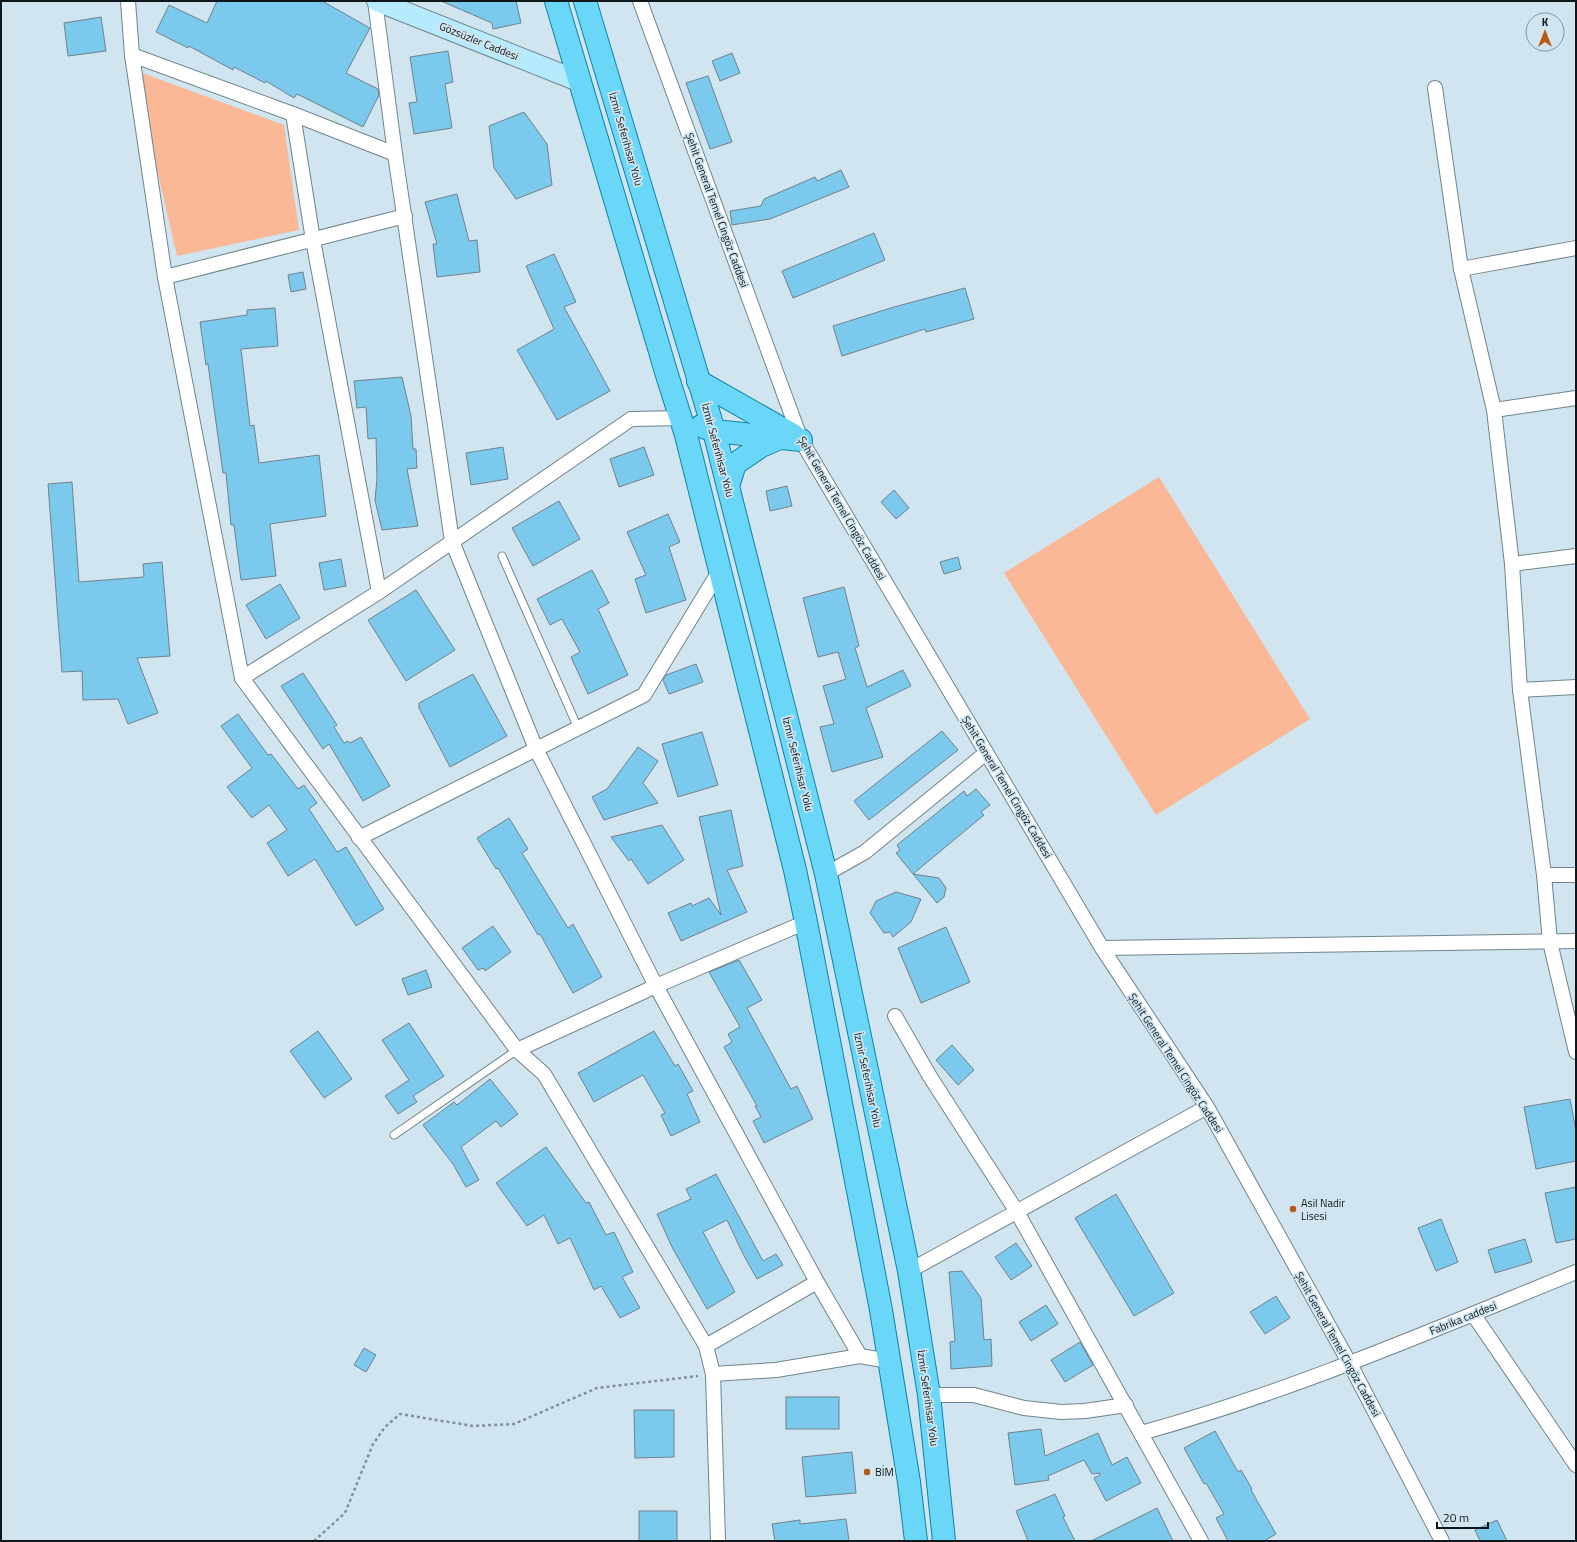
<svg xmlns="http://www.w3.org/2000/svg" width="1577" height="1542" font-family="'Titillium Web',sans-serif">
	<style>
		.green { fill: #fbb896 }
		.building { fill: #7bc9ec; stroke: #70828b }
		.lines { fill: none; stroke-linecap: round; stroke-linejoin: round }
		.lane-casing { stroke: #71848c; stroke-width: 9 }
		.street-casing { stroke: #71848c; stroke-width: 16 }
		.secondary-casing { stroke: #71848c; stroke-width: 22 }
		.primary-casing { stroke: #0b83a8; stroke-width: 24 }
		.path { stroke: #819097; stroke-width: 2.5; stroke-dasharray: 3 3; stroke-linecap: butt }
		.lane { stroke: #fff; stroke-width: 7 }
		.street { stroke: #fff; stroke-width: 14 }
		.secondary { stroke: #b5ebfc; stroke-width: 20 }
		.primary { stroke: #6bd7f8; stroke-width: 22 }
		.poi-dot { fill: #b85716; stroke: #d0e5ef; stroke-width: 1.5 }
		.labels { text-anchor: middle; stroke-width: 3.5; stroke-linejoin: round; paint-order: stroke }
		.street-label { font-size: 11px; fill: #10171b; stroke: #d0e5ef }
		.poi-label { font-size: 11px; fill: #10171b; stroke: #d0e5ef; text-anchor: start }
	</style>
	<rect width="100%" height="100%" fill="#d0e5ef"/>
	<g class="green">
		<polygon points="134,70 284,125 299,230 177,256"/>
		<polygon points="1159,477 1310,719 1156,815 1004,573"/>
	</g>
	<g class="building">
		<polygon points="217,1 322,1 370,28 346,73 378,89 379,95 363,127 297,94 294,98 266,81 265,83 234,67 233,70 189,46 188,48 156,32 169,5 207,23"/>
		<polygon points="441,1 516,1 521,23 493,29 492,23"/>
		<polygon points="101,17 106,51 68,56 64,23"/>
		<polygon points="448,51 453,82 445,84 452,128 414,134 409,103 417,102 410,57"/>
		<polygon points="732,53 740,73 720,81 712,61"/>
		<polygon points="708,76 732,142 710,149 686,83"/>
		<polygon points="524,112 547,144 552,185 516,199 494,168 489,126"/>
		<polygon points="841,170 849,187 770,219 732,225 730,211 761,206 764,199 815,177 817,181"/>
		<polygon points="457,194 469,241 477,240 480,272 437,277 433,244 437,244 425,202"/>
		<polygon points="874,233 885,260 793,298 782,271"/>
		<polygon points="554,254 576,302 564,307 610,391 557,420 517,350 554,329 526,266"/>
		<polygon points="303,272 306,289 291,292 288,275"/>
		<polygon points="965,288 974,319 926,332 925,329 842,356 833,326 894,307"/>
		<polygon points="275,308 278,346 241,349 250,426 254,425 259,463 319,455 326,516 270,524 276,576 241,580 234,525 231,525 226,473 223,473 208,364 206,365 200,322 247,315 247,310"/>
		<polygon points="402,377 411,416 413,449 416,449 417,468 407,469 418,526 382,530 375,500 377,479 376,438 368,439 366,407 357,408 354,381"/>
		<polygon points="503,447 508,479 471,485 466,453"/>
		<polygon points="644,447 654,475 619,487 610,459"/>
		<polygon points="72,482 79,582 144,577 143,564 162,562 170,656 137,658 158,713 128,724 118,699 83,700 82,671 62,672 48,484"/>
		<polygon points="787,486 792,506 770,511 766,491"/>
		<polygon points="894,490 909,508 896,519 881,502"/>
		<polygon points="559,501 580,539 533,566 512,528"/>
		<polygon points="668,514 680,542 669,547 686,600 646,613 635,579 646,575 627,532"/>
		<polygon points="958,557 961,569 944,574 940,562"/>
		<polygon points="341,559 346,586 324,590 319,563"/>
		<polygon points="592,570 609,603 598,609 628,675 588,694 571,657 580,652 562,619 550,625 537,599"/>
		<polygon points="280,584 300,618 266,639 246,605"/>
		<polygon points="844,587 859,646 855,648 867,687 903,670 911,686 866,708 883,757 832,772 820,727 834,724 823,686 846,679 838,652 818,657 803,598"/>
		<polygon points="416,590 455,650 406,681 368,620"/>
		<polygon points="696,664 703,682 669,694 663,680 666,675"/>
		<polygon points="303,673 337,725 334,727 344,743 348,741 350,743 361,737 390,786 363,801 329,744 323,749 281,686"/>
		<polygon points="473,674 507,736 450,767 419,708 419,703"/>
		<polygon points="238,714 268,755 271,754 298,789 304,785 317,803 309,809 337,852 346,847 384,909 356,926 315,859 288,876 267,843 287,830 269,805 252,818 227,787 252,768 221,726"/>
		<polygon points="942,731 958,750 869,820 854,801"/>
		<polygon points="702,732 718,785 678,797 662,744"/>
		<polygon points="638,747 658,761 643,783 658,803 604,820 592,797 607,789"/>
		<polygon points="976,789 990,805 981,812 984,815 913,874 896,853 900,850 897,845 964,791 967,796"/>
		<polygon points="731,810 743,866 727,870 747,912 681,941 668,913 691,903 692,906 709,898 721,915 699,817"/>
		<polygon points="509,818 528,849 522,853 568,928 573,924 602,977 573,993 540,934 538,935 498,868 496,869 477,838"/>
		<polygon points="662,825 684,860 648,884 631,859 629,861 611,837"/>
		<polygon points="913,874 939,878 946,888 944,897 937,903"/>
		<polygon points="896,892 921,899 911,922 893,937 890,932 884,933 870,913 876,901"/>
		<polygon points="493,926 511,952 485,971 484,968 478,970 462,948"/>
		<polygon points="946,927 970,982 921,1003 898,948"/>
		<polygon points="739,960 762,1000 747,1008 791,1089 797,1086 813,1119 764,1143 753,1121 761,1117 755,1106 757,1106 724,1047 732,1042 728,1034 740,1027 709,972"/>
		<polygon points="426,970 432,987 408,995 402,979"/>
		<polygon points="409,1023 444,1076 413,1096 417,1102 398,1114 385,1096 409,1080 382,1040"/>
		<polygon points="318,1031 352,1079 324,1098 290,1051"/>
		<polygon points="654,1031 675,1066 678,1064 693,1091 687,1094 700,1122 671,1136 661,1115 665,1113 643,1075 594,1102 578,1073"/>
		<polygon points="952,1045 974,1070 958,1085 936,1060"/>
		<polygon points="490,1079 518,1114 501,1127 496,1121 461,1147 479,1180 466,1187 453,1164 423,1125 454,1102 457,1105"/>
		<polygon points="1570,1099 1576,1131 1576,1161 1536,1169 1524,1107"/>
		<polygon points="546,1147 586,1203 589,1202 606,1235 614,1232 633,1272 622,1277 640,1308 620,1318 601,1286 594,1290 570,1238 558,1244 544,1215 527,1226 496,1183"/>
		<polygon points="716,1174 763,1261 776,1254 783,1265 757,1279 742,1252 727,1220 703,1232 735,1292 707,1309 673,1249 657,1214 691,1199 686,1189"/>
		<polygon points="1576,1187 1576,1239 1556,1243 1545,1193"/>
		<polygon points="1116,1194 1174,1293 1134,1316 1075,1218"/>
		<polygon points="1441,1219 1458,1262 1436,1271 1418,1228"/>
		<polygon points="1525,1239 1532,1262 1495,1273 1488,1250"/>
		<polygon points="1016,1243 1032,1266 1011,1280 995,1257"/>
		<polygon points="962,1271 981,1298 984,1340 991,1339 992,1366 951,1369 950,1342 955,1341 949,1272"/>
		<polygon points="1276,1296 1290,1318 1265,1334 1250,1312"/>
		<polygon points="1046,1305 1058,1324 1031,1341 1019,1322"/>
		<polygon points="1080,1342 1093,1365 1065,1382 1051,1360"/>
		<polygon points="364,1348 376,1355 366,1372 354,1365"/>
		<rect x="786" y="1397" width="53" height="32"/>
		<polygon points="634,1410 674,1410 674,1457 635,1458"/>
		<polygon points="1041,1429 1045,1456 1098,1433 1112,1465 1127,1457 1141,1483 1106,1501 1094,1478 1100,1475 1100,1473 1092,1474 1084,1460 1048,1476 1049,1480 1015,1485 1008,1433"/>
		<polygon points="1215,1431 1238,1472 1241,1470 1252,1489 1251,1490 1276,1534 1264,1541 1228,1541 1216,1518 1224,1514 1206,1483 1204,1484 1184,1448"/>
		<polygon points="852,1452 856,1493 806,1497 802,1457"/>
		<polygon points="1055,1494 1065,1516 1063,1517 1075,1541 1028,1541 1016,1511"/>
		<polygon points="1157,1508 1173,1541 1091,1541"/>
		<rect x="639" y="1511" width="38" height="30"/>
		<polygon points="846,1519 849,1541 775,1541 772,1524 800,1520 800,1524"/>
		<polygon points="1497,1520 1507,1541 1480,1541 1475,1530"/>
	</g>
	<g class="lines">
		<defs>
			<g id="lane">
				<polyline points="502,556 578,728"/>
				<polyline points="394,1135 517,1050"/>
			</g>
			<g id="street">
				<polyline points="128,1 132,55 165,277 242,678 517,1050 544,1074 706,1346 713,1374 718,1541"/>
				<polyline points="375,1 395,154 452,541 536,749 656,986 817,1282"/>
				<polyline points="640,1 801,440 1102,948 1207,1107 1350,1364 1442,1541"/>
				<polyline points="132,55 293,114 395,154"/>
				<polyline points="1435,88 1461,269 1494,410 1512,564 1520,690 1544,875 1550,942 1576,1052"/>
				<polyline points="293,114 313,240 379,592"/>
				<polyline points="1461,269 1576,248"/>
				<polyline points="165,277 405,216"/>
				<polyline points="1494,410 1576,398"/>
				<polyline points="1512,564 1576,556"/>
				<polyline points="242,678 379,592 631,419 681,418"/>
				<polyline points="1520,690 1576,687"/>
				<polyline points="359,838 644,695 720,570"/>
				<polyline points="826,874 865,852 986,753"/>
				<polyline points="1544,875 1576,875"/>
				<polyline points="1102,948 1576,941"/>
				<polyline points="895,1016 929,1075 1017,1212 1201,1541"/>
				<polyline points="517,1050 656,986 806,922"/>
				<polyline points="909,1271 1207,1107"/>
				<polyline points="1473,1314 1576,1465"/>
				<polyline points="706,1346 817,1282 860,1356 889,1361"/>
				<polyline points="713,1374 776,1370 860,1356"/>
				<polyline points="929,1395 974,1395 1024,1408 1061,1412 1085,1411 1126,1405"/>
				<path d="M 1141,1433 C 1290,1392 1433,1330 1576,1272"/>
			</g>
			<polyline id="secondary" points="377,1 581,82"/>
			<g id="primary">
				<polyline points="556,1 667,375 686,435 795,870 806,922 881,1310 909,1482 916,1541"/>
				<polyline points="585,1 714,431 826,874 909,1271 929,1395 944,1541"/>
				<polyline points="698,381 793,435"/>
				<polyline points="701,426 714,431 801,440"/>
				<polyline points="728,486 735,464 761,446 780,438"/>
			</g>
		</defs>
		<use href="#lane" class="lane-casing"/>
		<use href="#street" class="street-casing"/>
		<use href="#secondary" class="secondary-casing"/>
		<use href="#primary" class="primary-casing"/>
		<polyline class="path" points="314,1541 345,1513 373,1444 385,1427 400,1414 473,1426 514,1424 597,1388 698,1376"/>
		<use href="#lane" class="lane"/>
		<use href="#street" class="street"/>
		<use href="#secondary" class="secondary"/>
		<use href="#primary" class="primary"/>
	</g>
	<g class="poi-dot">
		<circle cx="1293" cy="1209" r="4"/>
		<circle cx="867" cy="1472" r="4"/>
	</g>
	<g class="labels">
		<g class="street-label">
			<text transform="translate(479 41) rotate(22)" y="4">Gözsüzler Caddesi</text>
			<text transform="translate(626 139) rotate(74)" y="4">İzmir Seferihisar Yolu</text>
			<text transform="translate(717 210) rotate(70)" y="4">Şehit General Temel Cingöz Caddesi</text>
			<text transform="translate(718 450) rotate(75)" y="4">İzmir Seferihisar Yolu</text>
			<text transform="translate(842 508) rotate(60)" y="4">Şehit General Temel Cingöz Caddesi</text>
			<text transform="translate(798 764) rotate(76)" y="4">İzmir Seferihisar Yolu</text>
			<text transform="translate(1007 787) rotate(59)" y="4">Şehit General Temel Cingöz Caddesi</text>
			<text transform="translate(1176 1063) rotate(57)" y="4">Şehit General Temel Cingöz Caddesi</text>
			<text transform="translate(868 1080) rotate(78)" y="4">İzmir Seferihisar Yolu</text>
			<text transform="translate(1463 1318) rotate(-22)" y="4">Fabrika caddesi</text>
			<text transform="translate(1338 1344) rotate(61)" y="4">Şehit General Temel Cingöz Caddesi</text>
			<text transform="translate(928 1398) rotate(82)" y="4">İzmir Seferihisar Yolu</text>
		</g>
		<g class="poi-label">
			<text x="1301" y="1207">Asil Nadir<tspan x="1301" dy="13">Lisesi</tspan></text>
			<text x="875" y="1476">BİM</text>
		</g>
	</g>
	<rect width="1577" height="1542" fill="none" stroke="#10171b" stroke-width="4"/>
	<g transform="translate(1545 32)"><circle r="19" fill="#d0e5ef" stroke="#83939a"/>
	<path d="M0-3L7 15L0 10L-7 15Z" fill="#b85716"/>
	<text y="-6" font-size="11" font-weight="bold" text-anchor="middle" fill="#10171b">K</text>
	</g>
	<path d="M1437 1522v6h51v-6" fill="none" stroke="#10171b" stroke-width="2"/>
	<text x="1443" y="1522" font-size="12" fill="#10171b" stroke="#d0e5ef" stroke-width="3" paint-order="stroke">20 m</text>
</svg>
